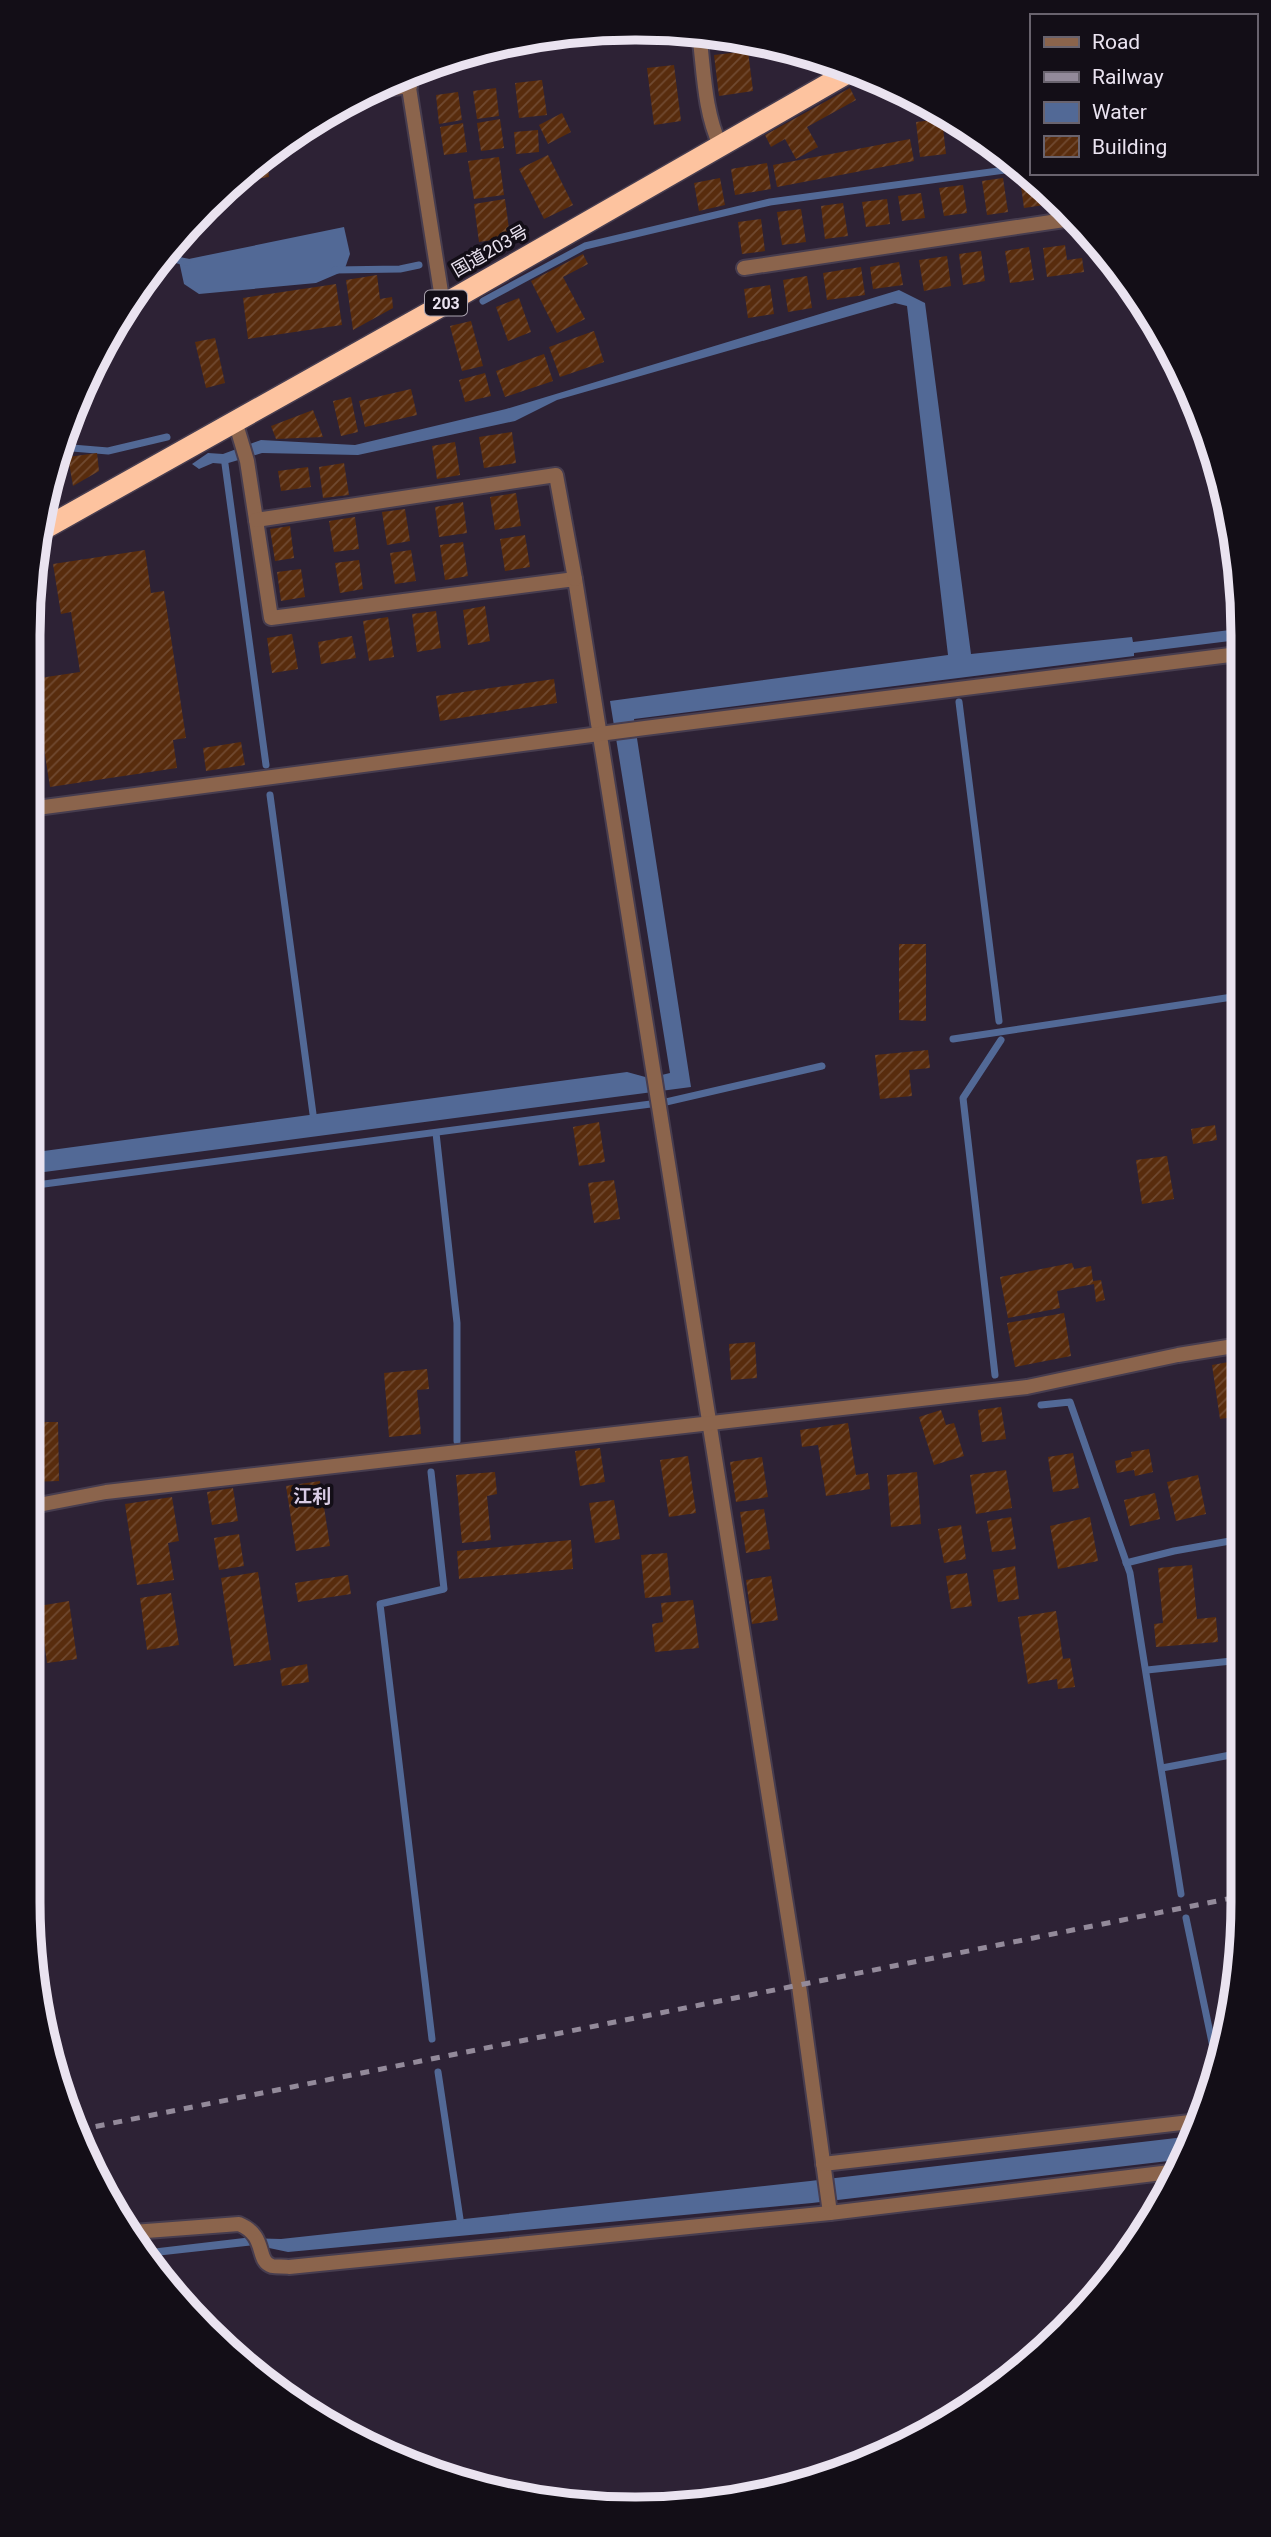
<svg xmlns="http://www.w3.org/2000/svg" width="1271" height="2537" font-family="Roboto,'Noto Sans JP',sans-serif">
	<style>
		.water { fill: #526996 }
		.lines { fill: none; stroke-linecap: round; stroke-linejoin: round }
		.stream { stroke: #526996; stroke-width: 7 }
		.building { fill: url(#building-hatch) }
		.street-casing { stroke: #473d4f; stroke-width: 18 }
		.highway-casing { stroke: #473d4f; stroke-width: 24 }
		.street { stroke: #8b644c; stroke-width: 14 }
		.highway { stroke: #fdc39f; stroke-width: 21 }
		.rail { stroke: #938a9a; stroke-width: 5; stroke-dasharray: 9 9; stroke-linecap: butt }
		.labels { text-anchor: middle; stroke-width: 7; stroke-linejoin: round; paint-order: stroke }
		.shield { fill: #130e17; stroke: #aaa3af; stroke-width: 2 }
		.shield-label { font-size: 16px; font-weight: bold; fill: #eae3f0 }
		.street-label { font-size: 18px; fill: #eae3f0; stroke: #130e17 }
		.neighbourhood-label { font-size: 19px; font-weight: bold; fill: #d9cce5; stroke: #130e17 }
		.rim { fill: none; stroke: #eae3f0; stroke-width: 9 }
	</style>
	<defs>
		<pattern id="building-hatch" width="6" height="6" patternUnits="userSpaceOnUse" patternTransform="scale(1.75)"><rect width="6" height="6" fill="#582c0d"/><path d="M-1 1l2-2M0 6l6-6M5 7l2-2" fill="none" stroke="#704a31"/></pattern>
	</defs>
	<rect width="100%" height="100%" fill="#2d2235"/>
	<g class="water">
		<polygon points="344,227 350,254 344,271 316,283 199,294 184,284 179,261"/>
		<polygon points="899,290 925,303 971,654 1132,637 1133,642 1238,629 1238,640 1134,653 1134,656 634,719 691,1087 29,1174 29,1153 627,1072 649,1078 670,1073 610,701 948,655 907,306 895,303 557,400 515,421 358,455 262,453 225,464 213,463 199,469 192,464 208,453 223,454 261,440 355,445 506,409"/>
		<polygon points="1193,2136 1185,2159 812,2203 288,2252 255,2245 146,2257 142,2250 244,2238 281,2239 810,2181"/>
	</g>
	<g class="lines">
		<g class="stream">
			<path d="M 161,258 C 171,256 177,261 187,262"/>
			<polyline points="335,270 400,269 419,265"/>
			<polyline points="483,301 585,246 770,202 1020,168"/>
			<polyline points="60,447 108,451 167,437"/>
			<polyline points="225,464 266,765"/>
			<polyline points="959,702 999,1021"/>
			<polyline points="270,795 313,1114"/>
			<polyline points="953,1039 1239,996"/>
			<polyline points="436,1133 457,1323 457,1441"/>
			<polyline points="29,1186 666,1102 822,1066"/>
			<polyline points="995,1375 963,1098 1001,1040"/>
			<polyline points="1041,1405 1070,1402 1130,1573 1181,1894"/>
			<polyline points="431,1472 444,1589 380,1604 432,2039"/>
			<polyline points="1126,1563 1174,1551 1241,1539"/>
			<polyline points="1147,1670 1241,1660"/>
			<polyline points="1162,1768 1241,1753"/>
			<polyline points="1186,1918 1218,2071"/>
			<polyline points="438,2072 460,2219"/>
		</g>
	</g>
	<g class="building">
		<polygon points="748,51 753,91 719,96 714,55"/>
		<polygon points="674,65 681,121 654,125 647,68"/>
		<polygon points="542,80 547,115 519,118 515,83"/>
		<polygon points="496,88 499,116 477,119 473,91"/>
		<polygon points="850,88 856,100 807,127 818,147 796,159 785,139 771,147 765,135"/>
		<polygon points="458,92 462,120 439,124 436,95"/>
		<polygon points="562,113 571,132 548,144 539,125"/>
		<polygon points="500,119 504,148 481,151 477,123"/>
		<polygon points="942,119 946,154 920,157 916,122"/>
		<polygon points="463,123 467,152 444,155 440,127"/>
		<polygon points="538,130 539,152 516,154 514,132"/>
		<polygon points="910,139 914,161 777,187 773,165"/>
		<polygon points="548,155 573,205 544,219 519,169"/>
		<polygon points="267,156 269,177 235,182 235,179"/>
		<polygon points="499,157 504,195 474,199 468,161"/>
		<polygon points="767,163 771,189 735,195 731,169"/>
		<polygon points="720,178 725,205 699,211 694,183"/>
		<polygon points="1003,178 1008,212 987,215 982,181"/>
		<polygon points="1030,178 1051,199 1051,204 1024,208 1020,179"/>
		<polygon points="963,185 967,213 944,216 939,188"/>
		<polygon points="921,193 925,218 902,221 898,196"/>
		<polygon points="505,199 510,237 479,242 474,204"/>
		<polygon points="887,199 890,224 866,227 862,202"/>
		<polygon points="843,203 848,236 825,239 821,206"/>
		<polygon points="801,209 806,242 782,245 777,212"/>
		<polygon points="761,219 765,251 742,254 738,222"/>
		<polygon points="1065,245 1067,260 1082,258 1084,272 1047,277 1043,248"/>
		<polygon points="1029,247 1034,280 1010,283 1005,251"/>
		<polygon points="981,251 985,281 963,285 959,254"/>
		<polygon points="583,254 588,264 563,277 585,319 557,333 531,281"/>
		<polygon points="947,256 951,286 924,291 919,260"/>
		<polygon points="899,262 903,285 873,289 870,267"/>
		<polygon points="861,267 865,295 827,300 823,273"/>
		<polygon points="377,275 380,299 392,297 393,308 353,330 346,280"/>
		<polygon points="807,276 812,308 788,312 783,280"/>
		<polygon points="336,284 342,325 248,339 243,298"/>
		<polygon points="770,285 774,314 748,318 744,289"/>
		<polygon points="519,298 531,332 508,341 496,307"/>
		<polygon points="471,321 483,366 462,371 450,326"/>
		<polygon points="594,331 604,362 560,377 549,347"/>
		<polygon points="215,338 225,383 206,388 195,342"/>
		<polygon points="544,354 553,381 505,397 496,371"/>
		<polygon points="485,373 491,396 465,402 459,380"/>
		<polygon points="411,389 417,415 365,427 359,401"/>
		<polygon points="351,397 358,432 341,436 333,401"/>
		<polygon points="313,410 323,437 276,439 271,426"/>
		<polygon points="512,432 516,463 484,468 479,437"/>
		<polygon points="455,442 460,475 437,479 432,446"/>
		<polygon points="97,453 99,471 73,486 68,457"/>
		<polygon points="344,463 349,495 323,498 319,467"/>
		<polygon points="308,467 311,487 281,491 278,471"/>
		<polygon points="52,469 62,486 46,494 49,479"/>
		<polygon points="516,493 521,526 495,530 490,497"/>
		<polygon points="463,502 467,533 439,537 435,507"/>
		<polygon points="405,509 410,541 387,545 382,512"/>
		<polygon points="355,517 359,549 334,552 329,521"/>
		<polygon points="290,526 294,558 275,561 270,529"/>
		<polygon points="525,535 530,567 505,571 500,539"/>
		<polygon points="463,542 468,576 445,580 440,545"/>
		<polygon points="145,550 151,593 164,591 186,738 173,740 177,768 50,787 33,679 80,672 71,612 61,614 53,564"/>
		<polygon points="411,550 416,581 395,584 390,553"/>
		<polygon points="359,560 363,589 340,593 335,563"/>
		<polygon points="301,569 305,597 281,601 277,572"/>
		<polygon points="485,606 490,641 468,645 463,610"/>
		<polygon points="436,611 441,648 417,652 412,614"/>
		<polygon points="388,617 394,657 369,661 363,621"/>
		<polygon points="292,634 298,669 272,673 267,638"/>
		<polygon points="352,636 356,658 321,664 318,642"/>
		<polygon points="554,679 557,703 440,721 436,696"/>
		<polygon points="241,742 245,765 206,771 203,748"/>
		<polygon points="29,751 38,799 29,801"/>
		<polygon points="899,944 926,944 926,1021 899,1020"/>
		<polygon points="928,1050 930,1068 909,1070 912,1096 880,1099 875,1055"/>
		<polygon points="599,1122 605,1162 579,1166 573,1127"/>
		<polygon points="1215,1125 1217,1140 1193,1144 1191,1129"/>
		<polygon points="1167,1156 1174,1199 1142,1204 1136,1160"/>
		<polygon points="614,1180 620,1219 594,1223 588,1183"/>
		<polygon points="1072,1263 1074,1269 1091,1266 1093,1281 1101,1280 1105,1300 1096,1302 1094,1284 1057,1291 1060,1308 1008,1318 1000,1277"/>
		<polygon points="1064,1313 1071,1356 1015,1367 1007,1323"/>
		<polygon points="755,1342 757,1378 731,1380 729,1344"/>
		<polygon points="1240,1360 1240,1416 1220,1419 1212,1365"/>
		<polygon points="427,1369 429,1389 417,1390 421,1434 389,1437 384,1373"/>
		<polygon points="1001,1407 1006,1439 982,1442 978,1410"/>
		<polygon points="941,1410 946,1425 954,1423 964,1456 934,1465 919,1417"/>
		<polygon points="39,1422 58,1422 59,1481 28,1482 28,1441 39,1441"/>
		<polygon points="848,1423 856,1475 868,1473 870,1489 826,1496 818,1445 802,1447 800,1430"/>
		<polygon points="600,1448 605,1482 580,1486 575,1451"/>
		<polygon points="1149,1449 1153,1472 1135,1476 1134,1470 1117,1473 1115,1461 1132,1457 1131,1452"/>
		<polygon points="1073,1453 1079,1488 1053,1492 1048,1457"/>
		<polygon points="688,1456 696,1513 669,1517 660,1460"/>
		<polygon points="762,1457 768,1497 736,1502 730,1462"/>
		<polygon points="1006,1470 1012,1508 976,1514 970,1475"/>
		<polygon points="495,1472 497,1494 487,1496 491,1540 462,1543 456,1475"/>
		<polygon points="917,1472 921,1524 891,1527 887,1475"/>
		<polygon points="1198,1475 1206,1514 1176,1521 1167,1482"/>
		<polygon points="320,1481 330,1546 296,1551 286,1486"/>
		<polygon points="233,1488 238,1521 212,1525 207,1492"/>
		<polygon points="1155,1493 1160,1519 1130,1526 1124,1500"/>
		<polygon points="172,1497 179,1541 168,1543 174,1580 137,1585 125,1504"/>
		<polygon points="614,1500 620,1539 595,1543 589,1503"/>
		<polygon points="764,1509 770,1549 746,1553 740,1512"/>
		<polygon points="1011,1517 1016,1549 992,1552 987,1521"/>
		<polygon points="1090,1517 1098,1561 1058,1569 1050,1526"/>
		<polygon points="961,1525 966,1559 944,1563 938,1529"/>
		<polygon points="239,1534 244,1566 219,1570 214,1538"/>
		<polygon points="571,1540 573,1569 459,1579 457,1551"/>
		<polygon points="667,1553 671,1595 645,1598 641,1555"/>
		<polygon points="1192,1565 1197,1619 1216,1617 1218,1642 1156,1647 1154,1624 1163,1623 1158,1568"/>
		<polygon points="1015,1566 1019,1599 998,1602 993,1570"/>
		<polygon points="258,1572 271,1660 234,1666 221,1578"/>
		<polygon points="967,1573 972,1606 951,1609 946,1576"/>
		<polygon points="348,1575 351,1594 298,1602 295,1583"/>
		<polygon points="771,1576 778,1620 752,1624 746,1580"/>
		<polygon points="171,1593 179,1645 147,1650 140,1598"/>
		<polygon points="693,1600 699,1648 655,1652 652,1624 663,1622 661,1603"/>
		<polygon points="69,1601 77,1659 47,1663 39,1606"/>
		<polygon points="1056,1611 1063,1659 1070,1658 1075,1687 1058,1689 1057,1679 1028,1684 1018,1617"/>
		<polygon points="307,1664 309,1682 282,1686 280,1669"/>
	</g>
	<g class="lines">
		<defs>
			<g id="street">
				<path d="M 699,33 C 704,70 704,111 720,145"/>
				<polyline points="407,75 443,305"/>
				<polyline points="375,90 410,86"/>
				<polyline points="744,268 1071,219"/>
				<polyline points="235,421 247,461 271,618 575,579 799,1986 830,2213"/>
				<polyline points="256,520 556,475 575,579"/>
				<polyline points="29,809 645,728 1238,654"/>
				<polyline points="28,1507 106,1492 1027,1387 1178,1355 1240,1345"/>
				<polyline points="823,2164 1199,2121"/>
				<path d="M 133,2232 L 239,2224 C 268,2236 255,2261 272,2266 C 277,2267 284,2266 289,2267 L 830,2213 L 1179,2171"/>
			</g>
			<polyline id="highway" points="40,531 443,305 851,71"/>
		</defs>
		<use href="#street" class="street-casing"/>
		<use href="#highway" class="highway-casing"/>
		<use href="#street" class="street"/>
		<use href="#highway" class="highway"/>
		<polyline class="rail" points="78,2130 1242,1896"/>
	</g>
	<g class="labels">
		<rect class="shield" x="425" y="290.5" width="42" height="25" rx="5"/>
		<g class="shield-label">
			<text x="446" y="309">203</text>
		</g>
		<g class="street-label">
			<text transform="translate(490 251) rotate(-30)" y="6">国道203号</text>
		</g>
		<g class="neighbourhood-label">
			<text x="312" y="1503">江利</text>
		</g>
	</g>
	<path d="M0 0H1271V2537H0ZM635 40H636A595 595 0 0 1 1231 635V1902A595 595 0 0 1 636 2497H635A595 595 0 0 1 40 1902V635A595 595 0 0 1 635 40Z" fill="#130e17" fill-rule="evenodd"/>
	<path class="rim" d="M635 40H636A595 595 0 0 1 1231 635V1902A595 595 0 0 1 636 2497H635A595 595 0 0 1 40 1902V635A595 595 0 0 1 635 40Z"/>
	<rect x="1030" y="14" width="228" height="161" fill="#130e17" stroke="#69636e" stroke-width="2"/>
	<rect x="1044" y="37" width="35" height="10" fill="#8b644c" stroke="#69636e" stroke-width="2"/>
	<text x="1092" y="49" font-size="21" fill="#eae3f0">Road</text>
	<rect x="1044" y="72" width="35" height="10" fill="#938a9a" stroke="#69636e" stroke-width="2"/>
	<text x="1092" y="84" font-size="21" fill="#eae3f0">Railway</text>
	<rect x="1044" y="102" width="35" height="21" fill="#526996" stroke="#69636e" stroke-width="2"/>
	<text x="1092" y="119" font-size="21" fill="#eae3f0">Water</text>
	<rect x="1044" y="136" width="35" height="21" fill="url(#building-hatch)" stroke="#69636e" stroke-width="2"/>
	<text x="1092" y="154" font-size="21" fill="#eae3f0">Building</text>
</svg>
